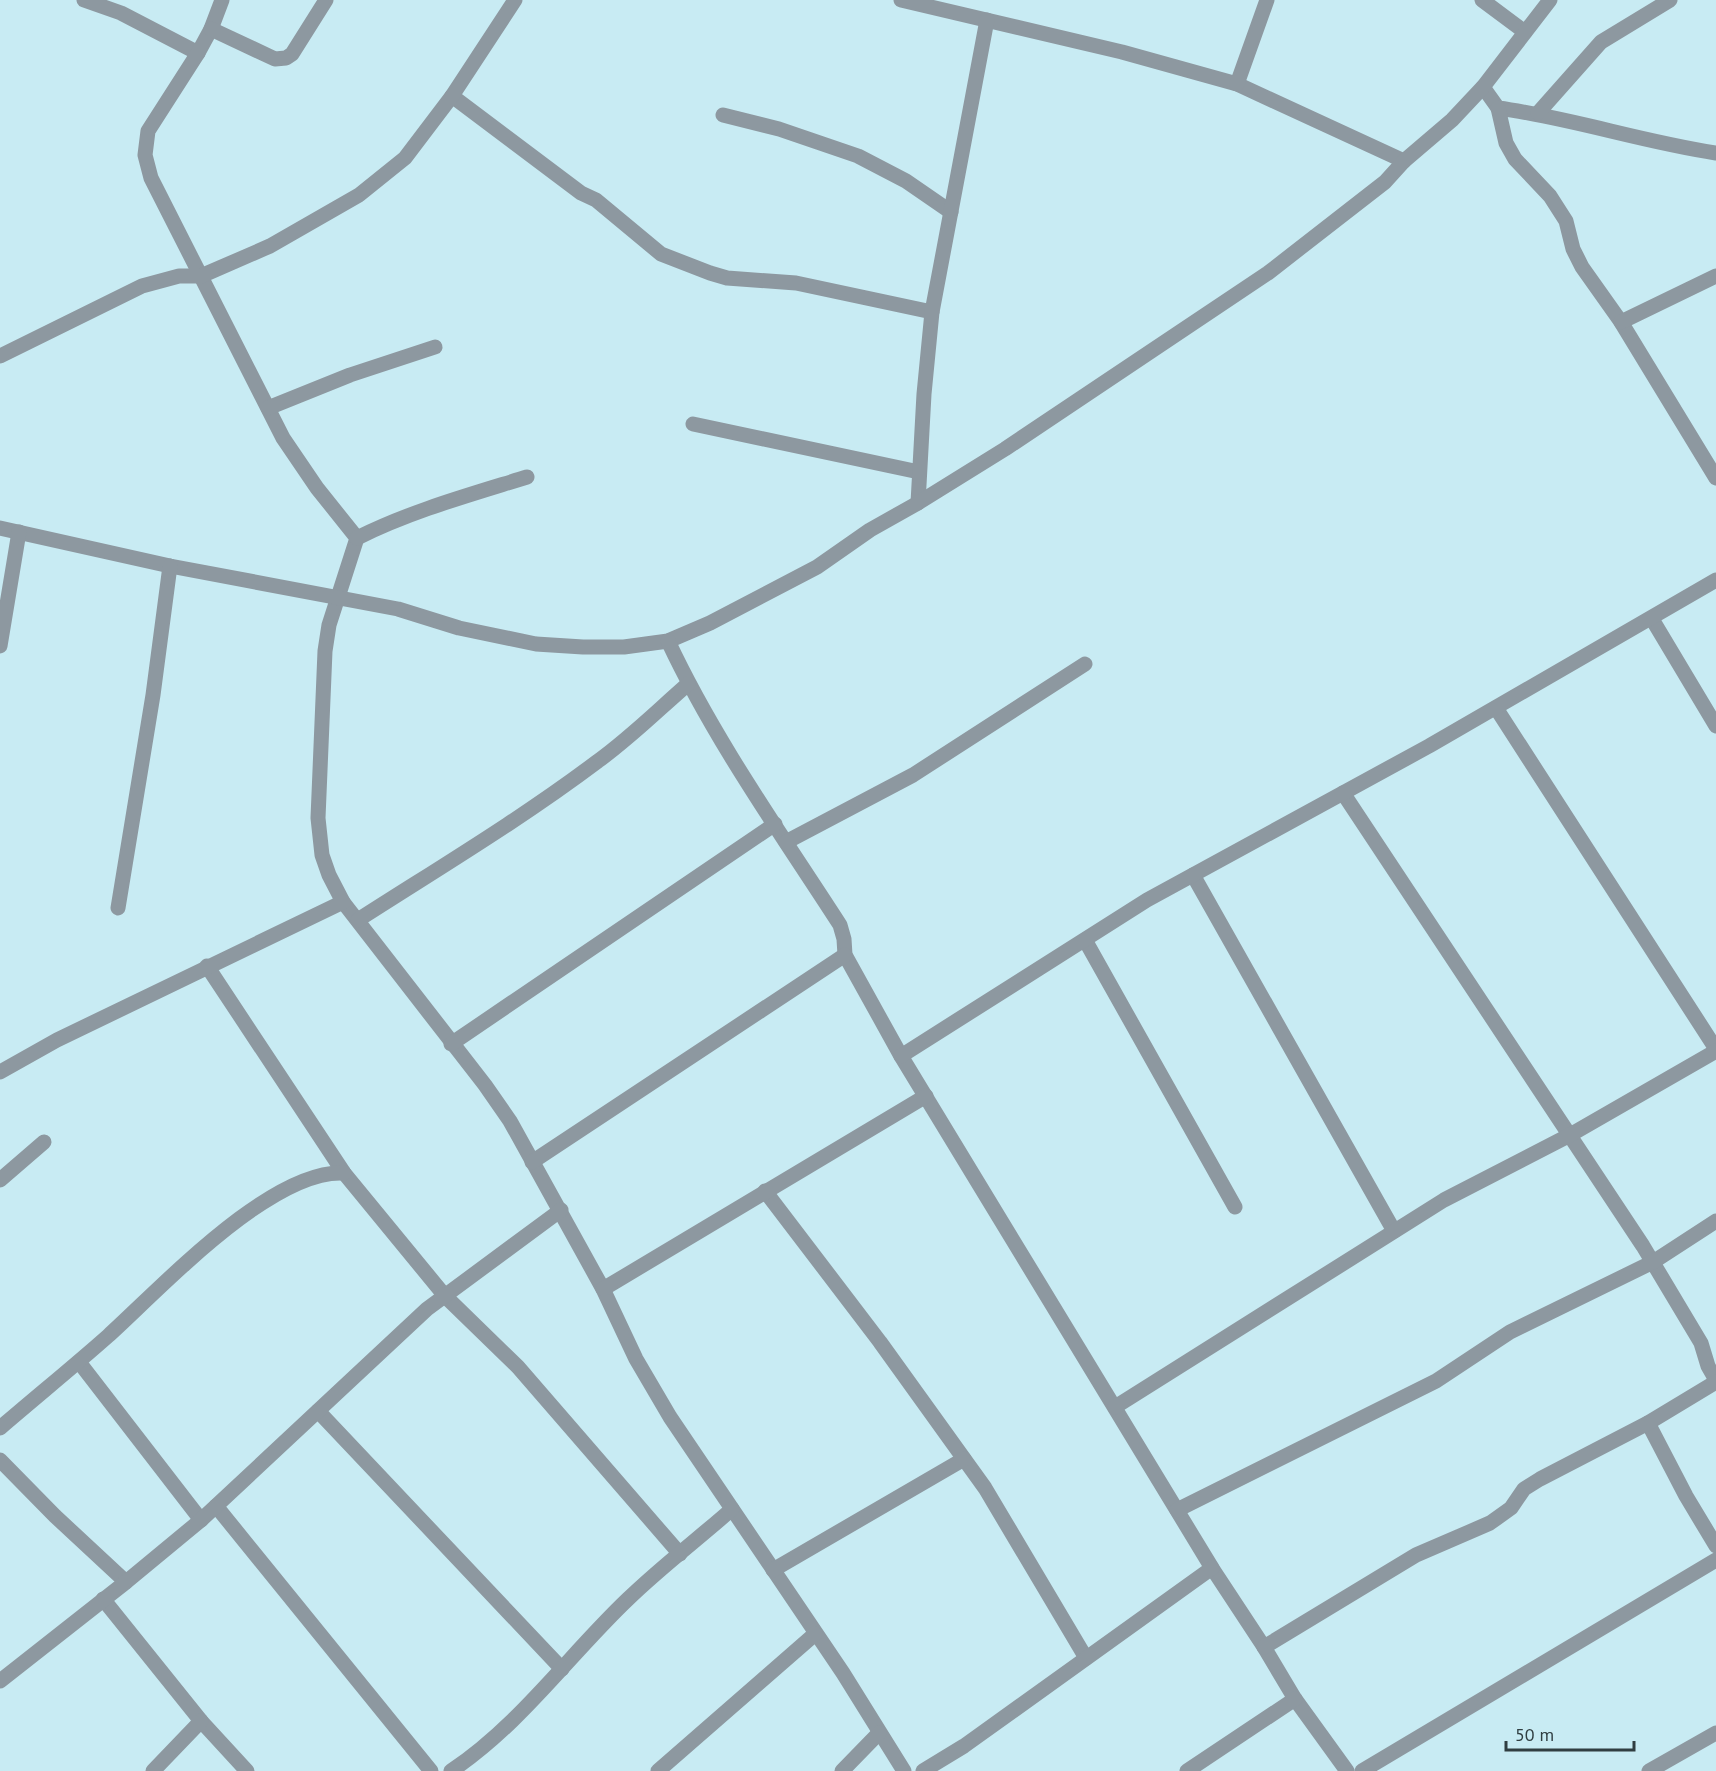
<svg xmlns="http://www.w3.org/2000/svg" width="1716" height="1771" font-family="'PT Sans',sans-serif">
	<style>
		.lines { fill: none; stroke-linecap: round; stroke-linejoin: round }
		.minor { stroke: #8d98a0; stroke-width: 15 }
	</style>
	<rect width="100%" height="100%" fill="#c8ebf3"/>
	<g class="lines">
		<g class="minor">
			<polyline points="84,0 121,13 198,53"/>
			<polyline points="222,0 211,29 198,53 148,131 145,155 151,178 283,438 317,488 357,538 329,625 325,651 318,818 322,855 329,875 343,902 485,1085 510,1121 603,1289 636,1359 670,1417 843,1673 904,1771"/>
			<polyline points="901,0 1122,52 1237,84 1404,161"/>
			<polyline points="1482,0 1525,32"/>
			<polyline points="211,29 275,59 286,58 292,54 326,0"/>
			<polyline points="1237,84 1267,0"/>
			<path d="M 1483,87 L 1498,108 C 1572,118 1642,142 1716,153"/>
			<polyline points="452,96 581,193 596,200 661,254 710,273 727,278 796,283 932,312"/>
			<polyline points="1498,108 1506,143 1515,159 1550,196 1566,221 1573,249 1582,267 1621,322 1716,478"/>
			<polyline points="1538,113 1601,42 1670,0"/>
			<polyline points="723,115 779,129 858,156 906,181 951,212"/>
			<polyline points="1621,322 1716,276"/>
			<polyline points="0,356 142,286 179,276 201,276 270,246 359,195 405,158 452,96 515,0"/>
			<polyline points="268,408 350,375 435,347"/>
			<polyline points="693,424 919,472"/>
			<polyline points="918,503 924,394 932,312 987,20"/>
			<polyline points="0,528 170,566 398,609 459,628 536,644 583,647 624,647 668,641 710,623 817,567 870,530 918,503 1005,449 1268,273 1385,182 1404,161 1452,120 1483,87 1550,0"/>
			<path d="M 357,538 C 411,511 469,495 527,477"/>
			<polyline points="1652,619 1716,726"/>
			<path d="M 668,641 C 715,741 780,832 840,925 L 844,939 L 845,955 L 901,1056 L 1212,1568 L 1264,1647 L 1295,1699 L 1347,1771"/>
			<polyline points="0,646 19,532"/>
			<polyline points="1496,708 1716,1049"/>
			<polyline points="1343,793 1643,1246 1701,1343 1708,1366 1716,1380"/>
			<polyline points="786,842 913,775 1085,664"/>
			<polyline points="1193,875 1394,1231"/>
			<polyline points="118,908 153,695 170,566"/>
			<path d="M 358,920 C 439,868 521,819 598,761 C 630,738 658,710 688,684"/>
			<polyline points="1085,940 1235,1207"/>
			<polyline points="207,966 344,1173 445,1296 518,1367 680,1554"/>
			<polyline points="451,1044 775,824"/>
			<polyline points="901,1056 1147,900 1429,746 1716,580"/>
			<polyline points="0,1072 57,1040 343,902"/>
			<polyline points="532,1162 845,955"/>
			<polyline points="0,1180 44,1142"/>
			<polyline points="765,1191 880,1342 985,1488 1086,1658"/>
			<polyline points="603,1289 926,1096"/>
			<polyline points="79,1362 201,1520"/>
			<polyline points="1115,1407 1444,1200 1570,1135 1716,1051"/>
			<polyline points="318,1411 562,1669"/>
			<polyline points="1648,1423 1686,1496 1716,1546"/>
			<path d="M 0,1428 C 36,1397 73,1367 108,1336 C 161,1288 271,1169 344,1173"/>
			<polyline points="0,1460 55,1516 126,1582"/>
			<polyline points="216,1506 431,1771"/>
			<polyline points="1177,1510 1436,1381 1510,1332 1653,1262 1716,1221"/>
			<polyline points="773,1570 964,1459"/>
			<polyline points="103,1599 201,1721 247,1771"/>
			<polyline points="1264,1647 1416,1555 1490,1523 1511,1508 1524,1489 1540,1479 1648,1423 1716,1382"/>
			<polyline points="0,1681 126,1582 201,1520 427,1309 561,1210"/>
			<polyline points="153,1771 201,1721"/>
			<path d="M 451,1771 C 520,1725 569,1655 628,1599 C 661,1567 698,1539 732,1509"/>
			<polyline points="658,1771 815,1634"/>
			<polyline points="842,1771 879,1733"/>
			<polyline points="923,1771 964,1746 1212,1568"/>
			<polyline points="1187,1771 1295,1699"/>
			<polyline points="1362,1771 1716,1560"/>
			<polyline points="1649,1771 1716,1733"/>
		</g>
	</g>
	<path d="M1506 1741v9h128v-9" fill="none" stroke="#303e41" stroke-width="3"/>
	<text x="1515" y="1741" font-size="18" fill="#303e41" stroke="#c8ebf3" stroke-width="4.5" paint-order="stroke">50 m</text>
</svg>
